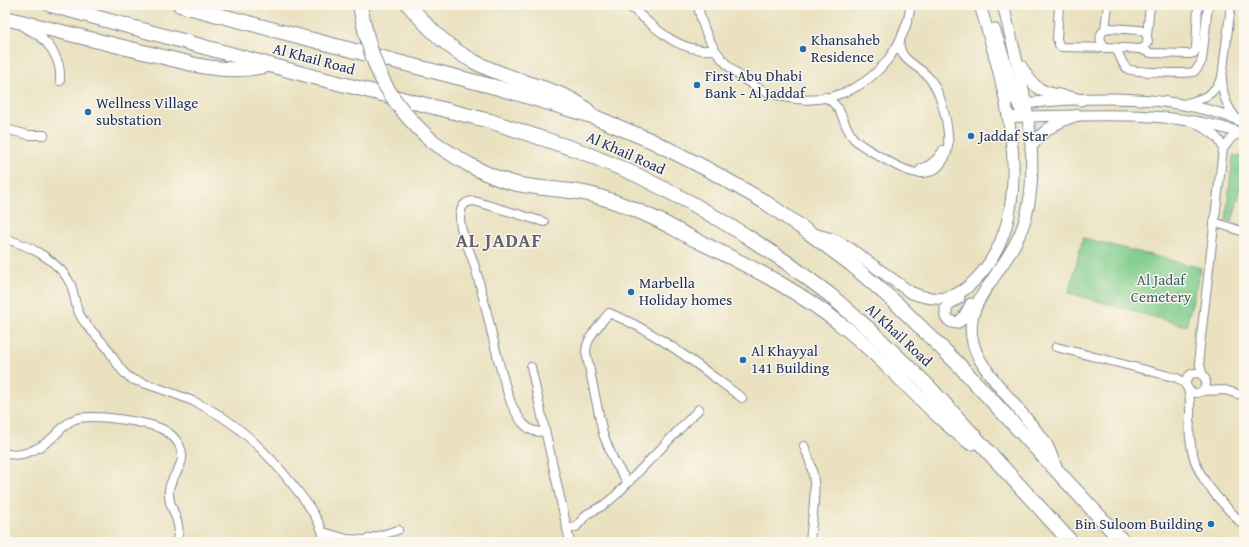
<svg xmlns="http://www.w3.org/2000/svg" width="1249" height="547" font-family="'Gentium Book Plus',serif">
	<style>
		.green { fill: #7ecb8a; stroke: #4c7d74 }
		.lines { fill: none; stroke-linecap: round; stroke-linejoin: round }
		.minor-casing { stroke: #82888e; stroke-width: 10 }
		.tertiary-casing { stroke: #82888e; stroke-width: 12 }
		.secondary-casing { stroke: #82888e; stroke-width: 13 }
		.motorway-casing { stroke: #82888e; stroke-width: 16 }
		.minor { stroke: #fff; stroke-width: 8 }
		.tertiary { stroke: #fff; stroke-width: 10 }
		.secondary { stroke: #fff; stroke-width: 11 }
		.motorway { stroke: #fff; stroke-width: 14 }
		.motorway-bridge-casing { stroke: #82888e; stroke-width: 16; stroke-linecap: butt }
		.motorway-bridge { stroke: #fff; stroke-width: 14 }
		.poi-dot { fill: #1f6fb2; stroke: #fbf7ec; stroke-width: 1.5 }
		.labels { text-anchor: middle; stroke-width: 3; stroke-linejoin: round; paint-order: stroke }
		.poi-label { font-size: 15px; fill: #1b2f5e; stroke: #fbf7ec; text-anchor: start }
		.street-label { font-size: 15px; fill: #1b2f5e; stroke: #fbf7ec }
		.park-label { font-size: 15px; fill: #395e6b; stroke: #fbf7ec }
		.district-label { font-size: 19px; font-weight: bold; letter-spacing: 1px; fill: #625f70; stroke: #fbf7ec }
	</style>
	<rect width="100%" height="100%" fill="#fbf7ec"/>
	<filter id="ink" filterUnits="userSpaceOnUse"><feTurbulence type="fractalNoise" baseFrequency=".025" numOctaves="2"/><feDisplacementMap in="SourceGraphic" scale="8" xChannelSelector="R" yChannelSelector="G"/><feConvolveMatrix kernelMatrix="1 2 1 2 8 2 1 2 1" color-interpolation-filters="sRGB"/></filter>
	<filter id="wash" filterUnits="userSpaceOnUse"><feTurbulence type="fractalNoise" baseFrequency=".012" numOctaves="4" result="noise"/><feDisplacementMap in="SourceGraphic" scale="16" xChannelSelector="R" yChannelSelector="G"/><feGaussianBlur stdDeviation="0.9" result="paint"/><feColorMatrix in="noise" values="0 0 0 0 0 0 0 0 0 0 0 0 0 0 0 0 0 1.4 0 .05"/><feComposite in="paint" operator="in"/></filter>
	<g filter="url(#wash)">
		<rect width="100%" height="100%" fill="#e9e1bf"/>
		<g class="green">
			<polygon points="1233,155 1244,158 1244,183 1242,183 1232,222 1226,220"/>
			<polygon points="1083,238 1201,268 1186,326 1069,293"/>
		</g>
	</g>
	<g filter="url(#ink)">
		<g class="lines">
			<defs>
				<g id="minor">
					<path d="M 628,5 C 656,27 676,53 714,50"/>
					<path d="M 698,5 C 713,98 830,135 889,58 C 901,42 908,24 911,5"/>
					<polyline points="1059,5 1057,39 1059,45 1061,47 1109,48"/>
					<path d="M 1231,5 L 1222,77 C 1222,94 1226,106 1237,119"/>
					<path d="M 25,28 C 47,37 62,58 60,81"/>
					<path d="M 1109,28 L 1140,30 L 1146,33 L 1148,41 L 1145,47 L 1140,49 L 1105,47 L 1101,41 C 1099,35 1102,30 1109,28 Z"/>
					<polyline points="1105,29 1108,5"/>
					<polyline points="1147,35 1150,5"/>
					<path d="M 1115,48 C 1121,54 1120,64 1128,69 C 1133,72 1187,74 1193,72 C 1198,69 1200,65 1202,60 L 1208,5"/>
					<polyline points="1140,49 1151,53 1189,54 1194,53 1196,48 1198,5"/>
					<path d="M 825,97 C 844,107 842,125 854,139 C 861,146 871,151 879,156 C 899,168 930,187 945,157 C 954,140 942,94 930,79 C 921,66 896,60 900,40"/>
					<path d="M 1184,104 C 1202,99 1213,96 1222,78"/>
					<path d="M 1195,123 C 1207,131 1219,134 1223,149 L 1199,354 L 1200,365 L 1203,376"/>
					<polyline points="5,129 29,135 44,135"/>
					<polyline points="1223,149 1232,137 1241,133"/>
					<path d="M 921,169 C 931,165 938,160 943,150"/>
					<path d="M 544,222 L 474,201 C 464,201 460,208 460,217 C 459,231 470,250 474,264 C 488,309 495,358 511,403 C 517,416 527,436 545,431"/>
					<polyline points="1214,222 1244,232"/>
					<path d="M 5,239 C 29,245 60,261 71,285 C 75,296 75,308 81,317 C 87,328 99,337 107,348 C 114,358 122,375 134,380 C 155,387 177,394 197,403 C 237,421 270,455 296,489 C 308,504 322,523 325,542"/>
					<polyline points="1056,347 1177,378 1184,383 1186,386"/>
					<polyline points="531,367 570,542"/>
					<circle cx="1196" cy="383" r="10"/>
					<path d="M 1188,389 C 1193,406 1188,421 1190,438 C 1193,477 1219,499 1244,526"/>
					<polyline points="1202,391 1225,390 1244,396"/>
					<path d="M 804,446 C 821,484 813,503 810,542"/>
					<path d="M 5,453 C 20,459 41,448 52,438 C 59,432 66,422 75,419 C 92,413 149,422 164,430 C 173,435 181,444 182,454 C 184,467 170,477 169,490 C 167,510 185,521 176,542"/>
					<path d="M 628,483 L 614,461 L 603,434 L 586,352 C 587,336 599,326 609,313 C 658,332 700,367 742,398"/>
					<polyline points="567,529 576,527 587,514 604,505 616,495 699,409"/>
					<polyline points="323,532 347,539 363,540"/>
					<polyline points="358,542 398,530"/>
				</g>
				<g id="tertiary">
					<path d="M 1019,104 C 1094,96 1173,93 1244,122"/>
					<path d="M 1009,117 C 1087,116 1169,108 1244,134"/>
				</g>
				<g id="secondary">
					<path d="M 1003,5 C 1018,66 1041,145 1028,208 C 1022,238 1007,258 990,283 C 983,293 976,303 973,315 C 964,348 989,374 1008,397 C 1020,411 1032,425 1043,439 L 1048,447 L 1056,467"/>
					<path d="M 994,29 C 999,42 1003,55 1007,68 C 1012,86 1013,103 1027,117"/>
					<path d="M 1021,66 C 1039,99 1050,91 1081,100"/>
					<path d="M 1031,148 C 1041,130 1058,121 1078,115"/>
					<path d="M 814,234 L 835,240 L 849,248 L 910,292 C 933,302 953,301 971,284 C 1045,216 1004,86 980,5"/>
					<path d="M 959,298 L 950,303 L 946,308 L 946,317 C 958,332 966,314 971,304"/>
				</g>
				<g id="motorway">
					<polyline points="51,5 314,77 490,121 580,151 637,175 693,204 745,235 786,262 830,295 871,331 928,386 1071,542"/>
					<polyline points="180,5 332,45 499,88 592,116 652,141 709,170 765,202 808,232 851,264 896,303 957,363 1123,542"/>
					<path d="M 409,5 C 427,27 448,48 473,61 C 489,70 507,76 525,82 C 546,90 571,95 588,111"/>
					<path d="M 5,18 L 196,65 C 219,70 242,71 264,66"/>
					<path d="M 432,141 C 458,159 486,177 517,184 C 540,189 565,189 589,194 C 613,200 637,210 660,221 C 674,228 687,236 702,243 C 755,269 801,292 848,330 C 891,365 927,410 971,443"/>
				</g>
			</defs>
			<use href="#minor" class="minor-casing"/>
			<use href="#tertiary" class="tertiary-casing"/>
			<use href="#secondary" class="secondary-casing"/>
			<use href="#motorway" class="motorway-casing"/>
			<use href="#minor" class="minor"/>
			<use href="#tertiary" class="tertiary"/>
			<use href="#secondary" class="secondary"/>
			<use href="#motorway" class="motorway"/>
			<defs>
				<path id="motorway-bridge" d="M 360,5 C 371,66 385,99 432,141"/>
			</defs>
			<use href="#motorway-bridge" class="motorway-bridge-casing"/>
			<use href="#motorway-bridge" class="motorway-bridge"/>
		</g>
	</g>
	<g class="poi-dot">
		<circle cx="803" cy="49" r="4"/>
		<circle cx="697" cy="85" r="4"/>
		<circle cx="88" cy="112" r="4"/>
		<circle cx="971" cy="136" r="4"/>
		<circle cx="631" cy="292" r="4"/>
		<circle cx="743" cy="360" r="4"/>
		<circle cx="1211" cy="524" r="4"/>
	</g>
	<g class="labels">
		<g class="poi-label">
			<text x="811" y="45">Khansaheb<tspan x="811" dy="17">Residence</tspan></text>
			<text x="705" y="81">First Abu Dhabi<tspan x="705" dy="17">Bank - Al Jaddaf</tspan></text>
			<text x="96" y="108">Wellness Village<tspan x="96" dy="17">substation</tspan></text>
			<text x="979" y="141">Jaddaf Star</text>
			<text x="639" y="288">Marbella<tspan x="639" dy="17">Holiday homes</tspan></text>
			<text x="751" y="356">Al Khayyal<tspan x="751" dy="17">141 Building</tspan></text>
			<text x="1203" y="529" text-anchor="end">Bin Suloom Building</text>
		</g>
		<g class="street-label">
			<text transform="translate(314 59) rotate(15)" y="5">Al Khail Road</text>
			<text transform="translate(626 153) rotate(24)" y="5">Al Khail Road</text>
			<text transform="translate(899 335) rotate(43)" y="5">Al Khail Road</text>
		</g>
		<g class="park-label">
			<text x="1161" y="285">Al Jadaf<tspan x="1161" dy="17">Cemetery</tspan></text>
		</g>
		<g class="district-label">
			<text x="499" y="247">AL JADAF</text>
		</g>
	</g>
	<rect width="1249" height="547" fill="none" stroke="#fbf7ec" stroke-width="20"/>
</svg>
